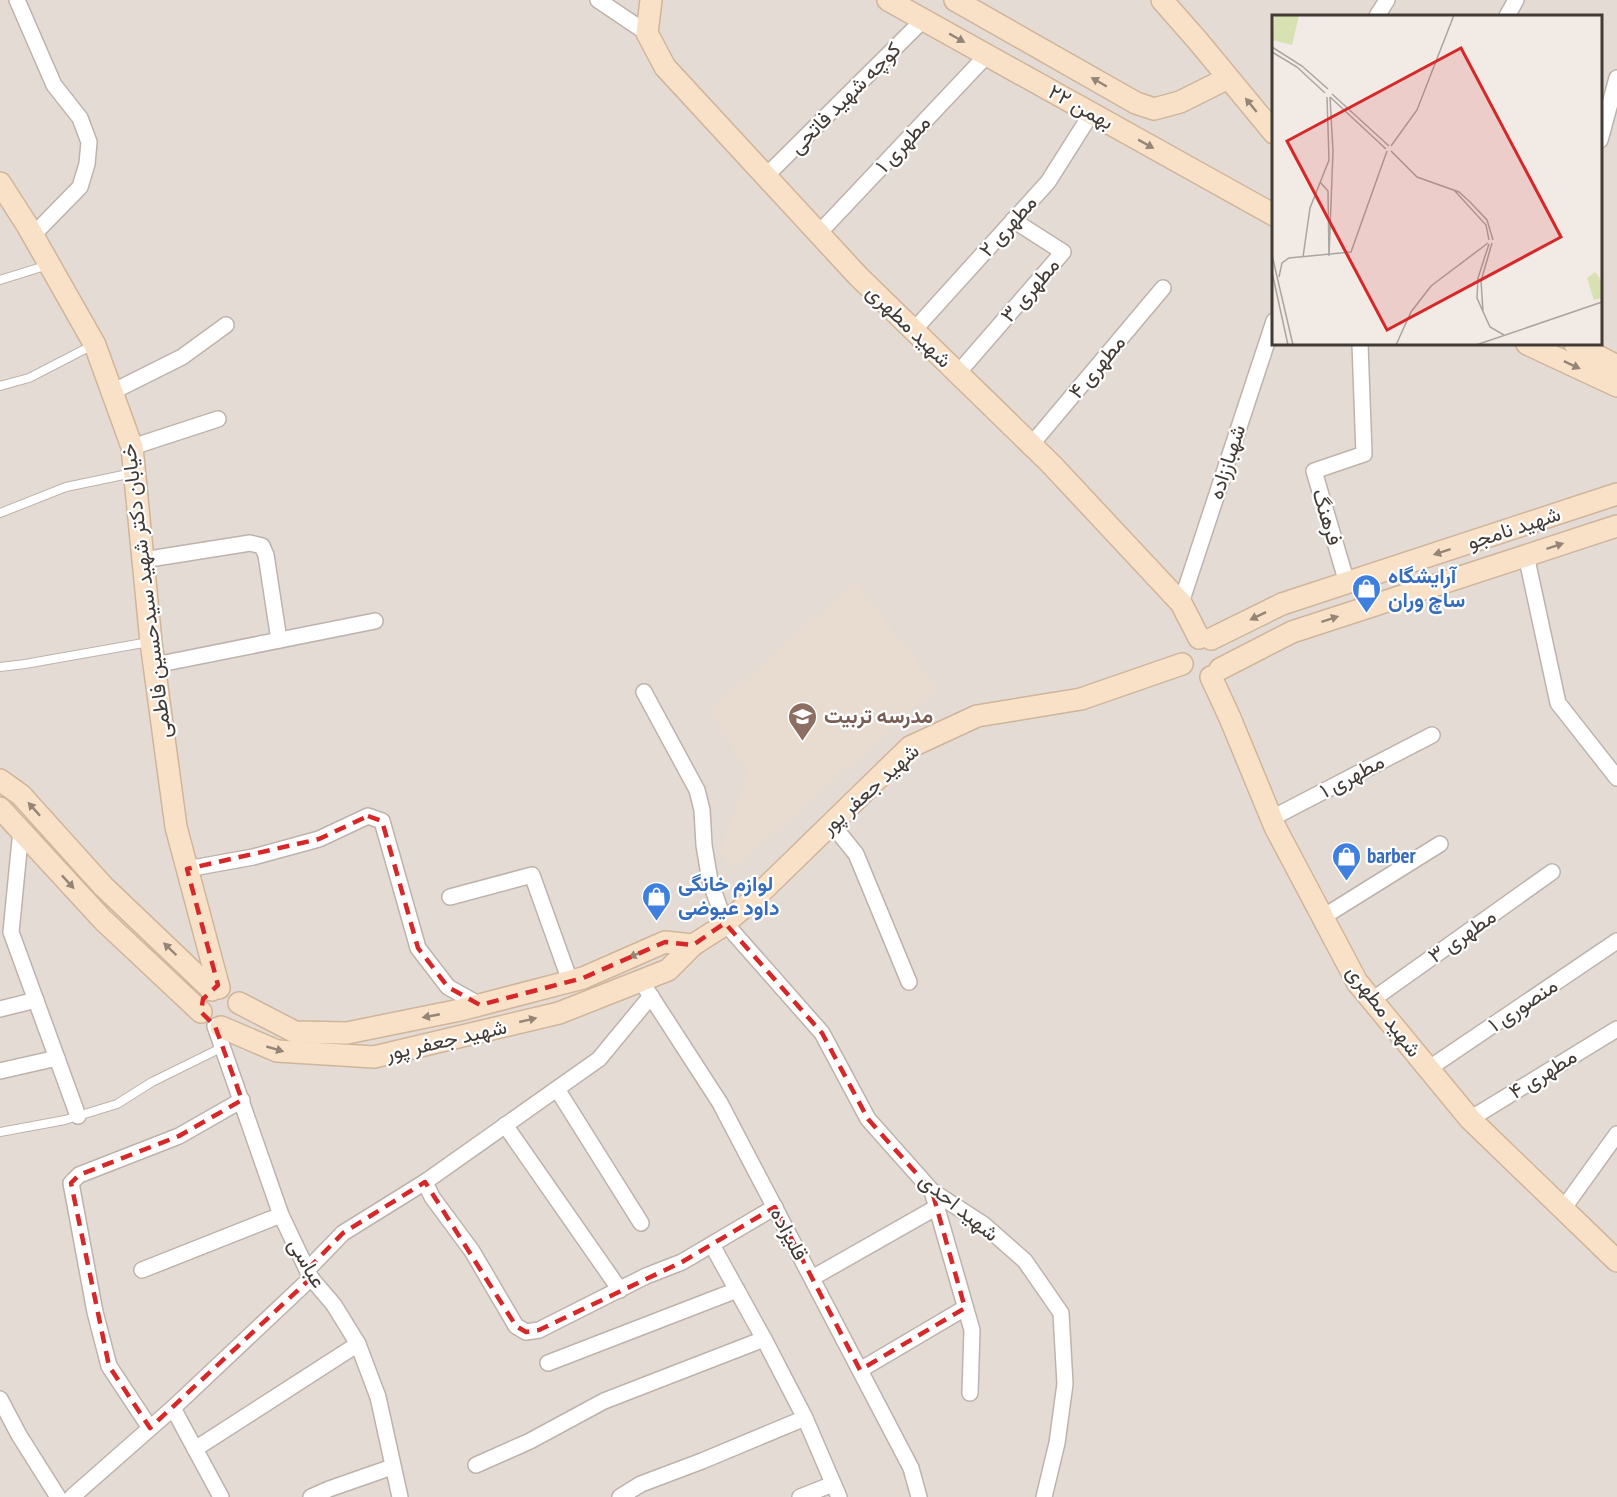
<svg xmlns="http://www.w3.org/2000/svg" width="1617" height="1497" font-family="'PT Sans Narrow',Vazirmatn,sans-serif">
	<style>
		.residential { fill: #e4dbd4; fill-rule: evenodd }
		.education { fill: #e8dcd0 }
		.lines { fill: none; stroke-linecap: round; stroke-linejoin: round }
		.lane-casing { stroke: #beb3ac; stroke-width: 10 }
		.street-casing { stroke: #beb3ac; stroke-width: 18 }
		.secondary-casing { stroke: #cfb59b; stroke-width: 24 }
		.lane { stroke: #fff; stroke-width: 8 }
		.street { stroke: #fff; stroke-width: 15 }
		.secondary { stroke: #f9e1c7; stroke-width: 21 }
		.oneway { fill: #948577 }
		.marked { fill: none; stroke: #d62828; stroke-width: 4.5; stroke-dasharray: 12 8; stroke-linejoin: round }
		.labels { text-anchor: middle; stroke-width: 4.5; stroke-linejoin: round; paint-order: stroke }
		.street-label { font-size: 21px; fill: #423a35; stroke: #fff }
		.shop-label { font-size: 21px; font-weight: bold; fill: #366cbe; stroke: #fff; text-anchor: start }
		.education-label { font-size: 21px; font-weight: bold; fill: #785e54; stroke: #fff; text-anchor: start }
		.inset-road { fill: none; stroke: #aba49f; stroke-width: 1.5 }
		.view { fill: #d62828; fill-opacity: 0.15; stroke: #d62828; stroke-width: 3 }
		.inset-edge { fill: none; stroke: #423a35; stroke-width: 3 }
	</style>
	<rect width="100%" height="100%" fill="#f1eae5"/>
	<path class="residential" d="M 0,0 L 1617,0 L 1617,1497 L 0,1497 ZM 1274,16 L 1600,16 L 1600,344 L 1274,344 Z"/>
	<polygon class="education" points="855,581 938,688 733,870 719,854 748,772 709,711"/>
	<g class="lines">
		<defs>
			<g id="lane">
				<polyline points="0,280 48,265"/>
				<polyline points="0,386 29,378 93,345"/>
				<polyline points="0,513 66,487 133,473"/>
				<polyline points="0,667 25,664 149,642"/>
				<polyline points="0,1132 65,1120 117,1104 152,1082 223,1047"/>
			</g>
			<g id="street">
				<polyline points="17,0 54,85 80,118 89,142 87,164 80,187 33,235"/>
				<polyline points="598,0 647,33"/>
				<polyline points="1377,16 1387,0"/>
				<polyline points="1507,16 1516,0"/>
				<polyline points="1600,140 1617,78"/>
				<polyline points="766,176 923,20"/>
				<polyline points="819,233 987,55"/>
				<polyline points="914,330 1048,182 1091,114"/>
				<polyline points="958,373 1063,252 1013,220"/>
				<polyline points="112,392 182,357 226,325"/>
				<polyline points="1031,445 1163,288"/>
				<polyline points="132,447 218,419"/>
				<polyline points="1526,555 1558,703 1617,778"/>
				<polyline points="143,560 250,543 262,546 266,555 279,640"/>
				<polyline points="1347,583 1314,471 1364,454 1360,344"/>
				<polyline points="1181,603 1274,321"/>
				<polyline points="155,665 375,621"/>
				<polyline points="644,692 697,790 702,810 704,845 710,881 725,923 822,1033 868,1119 932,1191 983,1224 1025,1261 1061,1313 1065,1384 1057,1443 1044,1497"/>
				<polyline points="1272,818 1432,735"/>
				<polyline points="831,823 856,854 909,982"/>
				<polyline points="21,830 11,932 78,1116"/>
				<polyline points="187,869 253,857 319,839 368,816 382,821 418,948 448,987 480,1005"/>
				<polyline points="450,897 532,875 570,981"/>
				<polyline points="1323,917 1440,844"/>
				<polyline points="641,981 720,1103 911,1468 919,1497"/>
				<polyline points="1372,1000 1552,872"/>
				<polyline points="0,1009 36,1000"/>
				<polyline points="215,1026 281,1215 311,1278 334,1305 358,1344 378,1397 400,1497"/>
				<polyline points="1428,1069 1617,941"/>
				<polyline points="0,1071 57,1058"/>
				<polyline points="557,1089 641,1223"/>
				<polyline points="1470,1119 1617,1029"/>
				<polyline points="505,1125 620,1290"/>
				<polyline points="425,1182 432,1197 472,1251 516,1326 526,1332 539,1330 646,1276 682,1262 775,1207"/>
				<polyline points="932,1191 972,1330 970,1393"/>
				<polyline points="1563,1209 1617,1134"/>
				<polyline points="712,1245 764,1339 805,1418"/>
				<polyline points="142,1270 281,1215"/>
				<polyline points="307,1270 343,1233 425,1182 599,1059 651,996"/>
				<polyline points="812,1278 937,1207"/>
				<polyline points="548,1363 737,1290"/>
				<polyline points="860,1370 965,1308"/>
				<polyline points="0,1399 19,1435 58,1497"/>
				<polyline points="173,1408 221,1497"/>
				<polyline points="150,1428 109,1366 95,1312 71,1183 79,1175 179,1136 242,1100"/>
				<polyline points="195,1449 358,1344"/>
				<polyline points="476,1465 530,1441 604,1401 764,1339"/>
				<polyline points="72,1497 173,1408 311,1278"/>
				<polyline points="311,1497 329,1489 392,1467"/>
				<polyline points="620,1497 641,1484 702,1461 805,1418 839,1497"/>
				<polyline points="800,1497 833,1484"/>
			</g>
			<g id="secondary">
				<polyline points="651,0 647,33 665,67 858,276 1051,464 1181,603 1199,638"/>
				<polyline points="888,0 1274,215"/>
				<polyline points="955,0 1136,103 1154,109 1180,102 1228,78"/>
				<polyline points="1162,0 1198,41 1274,133"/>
				<polyline points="0,183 27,225 95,345 132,447 151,642 176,827 219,988"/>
				<polyline points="1527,344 1617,386"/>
				<polyline points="1575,344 1617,366"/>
				<polyline points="1211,639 1282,604 1617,494"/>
				<polyline points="1220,669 1292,632 1617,526"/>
				<polyline points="1211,677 1230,718 1275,827 1357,982 1470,1119 1617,1261"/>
				<polyline points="0,780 21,795 103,886 212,990"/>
				<polyline points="0,808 103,920 201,1012"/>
				<polyline points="239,1003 295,1032 347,1033 460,1010 583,978 665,942 693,945"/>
				<polyline points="221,1027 277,1051 374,1057 559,1013 668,970 693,945 718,929 755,898 910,747 977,716 1081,699 1182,664"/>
			</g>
		</defs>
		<use href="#lane" class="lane-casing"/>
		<use href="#street" class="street-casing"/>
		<use href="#secondary" class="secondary-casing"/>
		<use href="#lane" class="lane"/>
		<use href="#street" class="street"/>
		<use href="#secondary" class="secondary"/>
	</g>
	<defs><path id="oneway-solid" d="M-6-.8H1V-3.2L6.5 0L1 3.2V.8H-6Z" transform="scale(1.5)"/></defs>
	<g class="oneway">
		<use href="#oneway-solid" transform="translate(957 38) rotate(29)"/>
		<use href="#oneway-solid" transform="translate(1099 82) rotate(-150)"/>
		<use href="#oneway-solid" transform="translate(1251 105) rotate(-129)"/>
		<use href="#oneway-solid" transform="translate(1146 144) rotate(29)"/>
		<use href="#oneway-solid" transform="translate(1572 365) rotate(25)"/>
		<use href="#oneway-solid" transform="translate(1555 546) rotate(-18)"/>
		<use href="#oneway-solid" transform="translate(1442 552) rotate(162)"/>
		<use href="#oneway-solid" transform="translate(1258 616) rotate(154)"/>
		<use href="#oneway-solid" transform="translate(1330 619) rotate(-18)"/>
		<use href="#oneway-solid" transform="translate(34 809) rotate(-132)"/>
		<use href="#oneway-solid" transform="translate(68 882) rotate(47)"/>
		<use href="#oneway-solid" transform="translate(170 949) rotate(-136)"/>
		<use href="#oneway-solid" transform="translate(637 954) rotate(156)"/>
		<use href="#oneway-solid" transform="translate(431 1016) rotate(169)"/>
		<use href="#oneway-solid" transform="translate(528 1020) rotate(-13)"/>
		<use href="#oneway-solid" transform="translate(275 1049) rotate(16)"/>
	</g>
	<path class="marked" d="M 368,816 L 382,821 L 418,948 L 448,987 L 480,1005 L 583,978 L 665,942 L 693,945 L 725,923 L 822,1033 L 868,1119 L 932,1191 L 965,1308 L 860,1370 L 775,1207 L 682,1262 L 539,1330 L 526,1332 L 516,1326 L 425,1182 L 343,1233 L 307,1270 L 311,1278 L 150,1428 L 109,1366 L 71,1183 L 79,1175 L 179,1136 L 242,1100 L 215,1026 L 201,1012 L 203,999 L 218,985 L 187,869 L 319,839 Z"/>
	<defs>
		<symbol id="shop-pin" viewBox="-11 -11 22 30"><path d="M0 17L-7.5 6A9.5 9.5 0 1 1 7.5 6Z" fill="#3f7fe0" stroke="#fff"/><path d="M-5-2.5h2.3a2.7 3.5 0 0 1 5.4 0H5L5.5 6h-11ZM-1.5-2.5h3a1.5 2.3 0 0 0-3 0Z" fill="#fff"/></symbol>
		<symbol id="school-pin" viewBox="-11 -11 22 30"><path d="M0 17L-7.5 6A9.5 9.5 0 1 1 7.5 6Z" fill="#8d6e63" stroke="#fff"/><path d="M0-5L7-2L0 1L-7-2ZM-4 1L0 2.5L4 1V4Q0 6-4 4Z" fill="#fff"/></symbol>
	</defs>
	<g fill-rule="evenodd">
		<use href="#shop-pin" x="1350" y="572" width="33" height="45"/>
		<use href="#school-pin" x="786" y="700" width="33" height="45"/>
		<use href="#shop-pin" x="1330" y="840" width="33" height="45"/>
		<use href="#shop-pin" x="640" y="880" width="33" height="45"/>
	</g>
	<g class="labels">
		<g class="street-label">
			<text transform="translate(845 98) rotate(-45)" y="7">کوچه شهید فاتحی</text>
			<text transform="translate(1081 107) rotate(29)" y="7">۲۲ بهمن</text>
			<text transform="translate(903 144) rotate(-47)" y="7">مطهری ۱</text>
			<text transform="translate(1008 226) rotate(-48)" y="7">مطهری ۲</text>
			<text transform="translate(1030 290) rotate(-49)" y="7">مطهری ۳</text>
			<text transform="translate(909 326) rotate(44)" y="7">شهید مطهری</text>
			<text transform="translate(1097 367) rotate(-50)" y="7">مطهری ۴</text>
			<text transform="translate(1227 462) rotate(-72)" y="7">شهباززاده</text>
			<text transform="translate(1327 517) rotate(73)" y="7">فرهنگ</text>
			<text transform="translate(1514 528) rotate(-18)" y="7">شهید نامجو</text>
			<text transform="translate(146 591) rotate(-97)" y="7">خیابان دکتر شهید سیدحسین فاطمی</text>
			<text transform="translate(1352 776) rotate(-28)" y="7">مطهری ۱</text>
			<text transform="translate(870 789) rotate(-42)" y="7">شهید جعفر پور</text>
			<text transform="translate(1462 936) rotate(-35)" y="7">مطهری ۳</text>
			<text transform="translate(1523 1005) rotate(-34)" y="7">منصوری ۱</text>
			<text transform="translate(1384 1011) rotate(53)" y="7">شهید مطهری</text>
			<text transform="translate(446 1040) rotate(-13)" y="7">شهید جعفر پور</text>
			<text transform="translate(1543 1074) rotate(-32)" y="7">مطهری ۴</text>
			<text transform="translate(959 1207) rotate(39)" y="7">شهید احدی</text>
			<text transform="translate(789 1234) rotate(62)" y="7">قلیزاده</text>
			<text transform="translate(307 1263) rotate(60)" y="7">عباسی</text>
		</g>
		<g class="shop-label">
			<text x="1388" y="583">آرایشگاه<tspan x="1388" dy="24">ساچ وران</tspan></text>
			<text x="1367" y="863">barber</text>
			<text x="678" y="891">لوازم خانگی<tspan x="678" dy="24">داود عیوضی</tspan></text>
		</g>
		<g class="education-label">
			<text x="824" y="723">مدرسه تربیت</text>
		</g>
	</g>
	<g transform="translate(1272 15)">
		<rect width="330" height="330" fill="#f1eae5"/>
		<path d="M 3,0 L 27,0 L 20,30 L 0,25 Z" fill="#d7e1b1"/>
		<path d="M 323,257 L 330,266 L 330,283 L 322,285 L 315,263 Z" fill="#d7e1b1"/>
		<path class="inset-road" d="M 0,32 L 30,51 L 56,74M 0,37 L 25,52 L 53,78M 60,79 L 117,131M 58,82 L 114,134M 119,131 L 145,95 L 182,0M 119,136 L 145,162 L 187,177 L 198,187 L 215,205 L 221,225M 48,167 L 56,176 L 57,241M 182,175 L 214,210 L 217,225M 217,229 L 206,263 L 205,283 L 218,312 L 232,320M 0,240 L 21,330M 57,241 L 61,136 L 58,82M 31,242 L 38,193 L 57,145 L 55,82M 0,257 L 16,330M 7,262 L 10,248 L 17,243 L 79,237 L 115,136M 211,296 L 209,266 L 220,228M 124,330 L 139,297 L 159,271 L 216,228M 204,330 L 330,287"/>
		<path class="view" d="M 189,33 L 289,222 L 115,315 L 15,126 Z"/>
		<rect width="330" height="330" class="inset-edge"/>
	</g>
</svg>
